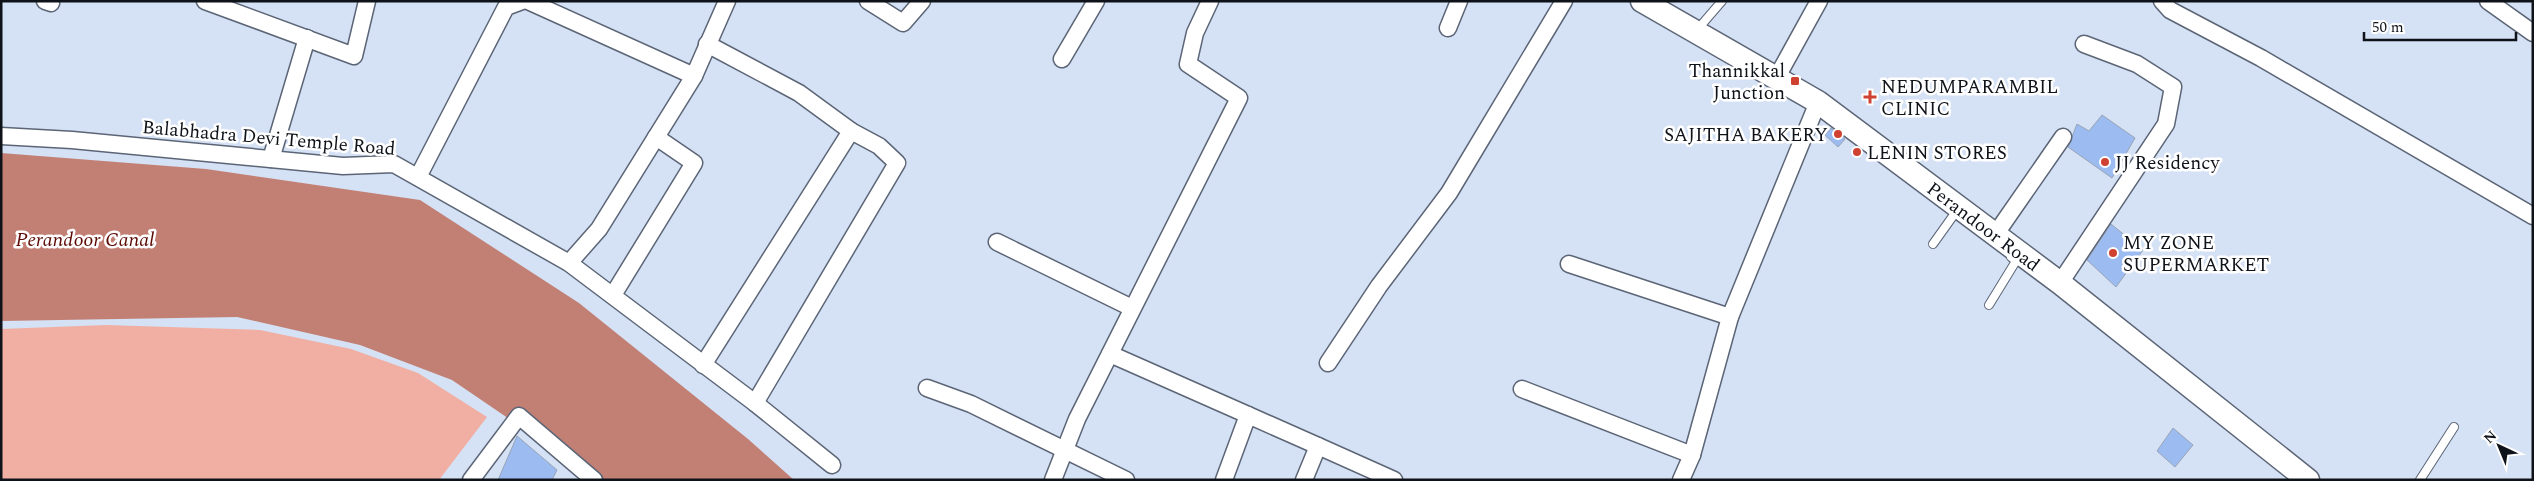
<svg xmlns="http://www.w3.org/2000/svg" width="2534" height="481" font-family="Spectral,serif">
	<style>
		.green { fill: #f1afa3 }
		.water { fill: #c28075 }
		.building { fill: #9cbcf1; stroke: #98a4b6 }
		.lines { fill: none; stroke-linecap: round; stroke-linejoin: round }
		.lane-casing { stroke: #5b6576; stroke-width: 10 }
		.street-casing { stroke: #5b6576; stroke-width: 19 }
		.secondary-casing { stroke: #5b6576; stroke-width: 25 }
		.lane { stroke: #fff; stroke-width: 8 }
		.street { stroke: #fff; stroke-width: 16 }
		.secondary { stroke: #fff; stroke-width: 22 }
		.poi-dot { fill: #cf4231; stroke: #fff; stroke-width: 2 }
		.labels { text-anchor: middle; stroke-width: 5; stroke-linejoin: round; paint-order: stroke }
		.poi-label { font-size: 19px; fill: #0e1219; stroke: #fff; text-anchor: start }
		.street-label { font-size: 19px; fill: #0e1219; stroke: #fff }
		.water-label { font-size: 20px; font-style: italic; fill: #5b0b04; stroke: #fff }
	</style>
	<rect width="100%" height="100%" fill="#d5e1f4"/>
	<polygon class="green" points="106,325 260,330 351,349 418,373 487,417 439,480 1,480 1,329"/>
	<polygon class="water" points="1,153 206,169 420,200 579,303 748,439 794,480 594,480 549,446 452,380 360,345 237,317 1,321"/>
	<g class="building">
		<polygon points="2102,115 2135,138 2112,178 2068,147 2077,124 2089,131"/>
		<polygon points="1831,128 1845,139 1838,147 1825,135"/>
		<polygon points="2111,224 2143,250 2116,287 2087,260"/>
		<polygon points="2173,428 2193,445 2175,467 2157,451"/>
		<polygon points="517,436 557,470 552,480 498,480"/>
	</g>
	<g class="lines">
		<defs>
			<g id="lane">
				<polyline points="1697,30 1722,1"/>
				<polyline points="1933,244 1958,209"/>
				<polyline points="1989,305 2016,261 2011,257"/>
				<polyline points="2420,480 2454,427"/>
			</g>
			<g id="street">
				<polyline points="45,1 51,3"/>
				<polyline points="205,1 354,56 367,1"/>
				<polyline points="528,1 694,76"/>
				<polyline points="868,1 903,23 922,1"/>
				<polyline points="2162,1 2170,10 2261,58 2533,216"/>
				<polyline points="2488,1 2533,33"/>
				<polyline points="1448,28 1459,1"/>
				<polyline points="1062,59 1096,1"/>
				<polyline points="1777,77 1819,1"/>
				<polyline points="1,136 72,140 343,166 394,164 569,263 755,403 832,465"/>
				<polyline points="271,159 307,38"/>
				<polyline points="418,177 506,7 522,1"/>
				<polyline points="1995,235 2063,137"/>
				<polyline points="997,242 1132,308"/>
				<polyline points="569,263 599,229 694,76 727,1"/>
				<polyline points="1569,264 1730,317"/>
				<polyline points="2060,283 2166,124 2173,87 2137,64 2084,44"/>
				<polyline points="613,295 694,163 656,137"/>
				<polyline points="1110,354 1248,415"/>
				<polyline points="1328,363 1379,286 1449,193 1564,1"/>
				<polyline points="703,365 851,131 799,93 707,44"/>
				<polyline points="927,388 971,404 1126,480"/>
				<polyline points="1522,389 1692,455"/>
				<polyline points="755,403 897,163 879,146 851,131"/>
				<polyline points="471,480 519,416 594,480"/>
				<polyline points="1053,480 1077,419 1239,98 1188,64 1195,33 1210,1"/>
				<polyline points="1224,480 1248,415 1318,446"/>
				<polyline points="1304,480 1318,446 1394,480"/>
				<polyline points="1681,480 1692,455 1730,317 1818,102"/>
			</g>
			<g id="secondary">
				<path id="s1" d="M 1642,1 L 1818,102 L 2060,283 L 2308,480"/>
			</g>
		</defs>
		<use href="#lane" class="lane-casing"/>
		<use href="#street" class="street-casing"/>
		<use href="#secondary" class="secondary-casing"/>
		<use href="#lane" class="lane"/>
		<use href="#street" class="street"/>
		<use href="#secondary" class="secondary"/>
	</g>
	<g class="poi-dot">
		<rect x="1790" y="76" width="10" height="10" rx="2.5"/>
		<path d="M1867.5 89.5h5v5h5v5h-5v5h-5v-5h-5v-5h5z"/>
		<circle cx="1838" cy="134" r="5"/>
		<circle cx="1857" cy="152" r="5"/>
		<circle cx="2105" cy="162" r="5"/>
		<circle cx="2113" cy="253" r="5"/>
	</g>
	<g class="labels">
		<g class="poi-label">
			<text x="1785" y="77" text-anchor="end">Thannikkal<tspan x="1785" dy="22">Junction</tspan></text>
			<text x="1881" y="93">NEDUMPARAMBIL<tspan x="1881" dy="22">CLINIC</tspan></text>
			<text x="1828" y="141" text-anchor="end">SAJITHA BAKERY</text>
			<text x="1867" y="159">LENIN STORES</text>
			<text x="2115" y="169">JJ Residency</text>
			<text x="2123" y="249">MY ZONE<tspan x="2123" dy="22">SUPERMARKET</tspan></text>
		</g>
		<g class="street-label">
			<text transform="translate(269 137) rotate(5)" y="7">Balabhadra Devi Temple Road</text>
			<text dy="7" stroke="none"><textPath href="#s1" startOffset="410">Perandoor Road</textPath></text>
		</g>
		<g class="water-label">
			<text x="85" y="246">Perandoor Canal</text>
		</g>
	</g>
	<rect width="2534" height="481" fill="none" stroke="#0e1219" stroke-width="5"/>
	<g transform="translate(2499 446) rotate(316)" stroke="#ffffff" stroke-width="4" paint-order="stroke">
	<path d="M0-4L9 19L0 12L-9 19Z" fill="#0e1219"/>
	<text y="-8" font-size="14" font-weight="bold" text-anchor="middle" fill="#0e1219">N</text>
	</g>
	<path d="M2364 32v8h152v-8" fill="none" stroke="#0e1219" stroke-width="2.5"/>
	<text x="2372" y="32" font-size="15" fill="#0e1219" stroke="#ffffff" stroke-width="4" paint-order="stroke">50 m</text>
</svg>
